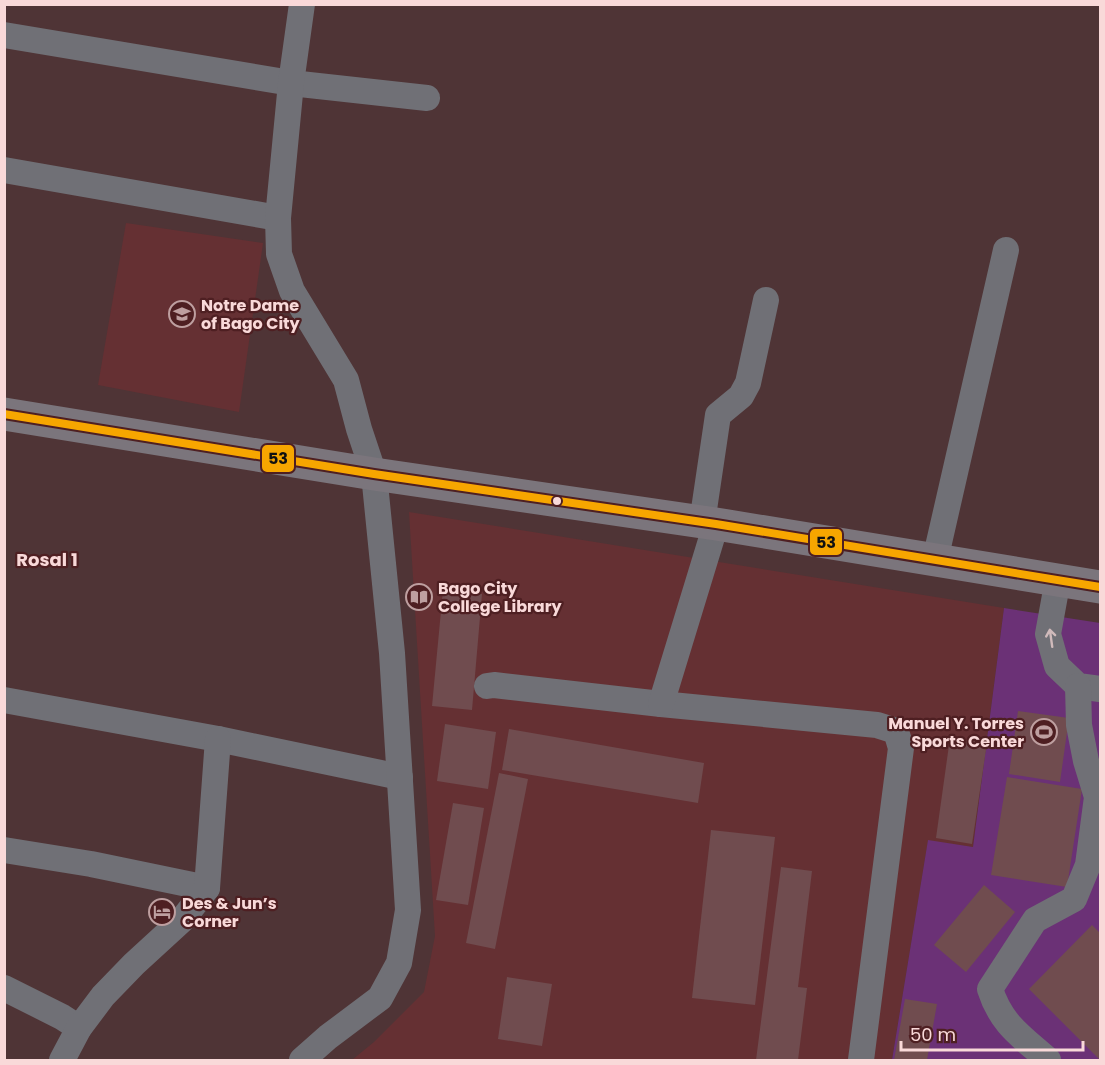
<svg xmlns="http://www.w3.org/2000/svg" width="1105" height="1065" font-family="Poppins,sans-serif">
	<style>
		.built { fill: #653033 }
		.green { fill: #6b3176 }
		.building { fill: #704c4f }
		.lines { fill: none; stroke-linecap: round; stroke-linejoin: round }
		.minor { stroke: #707076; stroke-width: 26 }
		.highway { stroke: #7b757c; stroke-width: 33 }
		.bus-1-casing { stroke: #4e1f22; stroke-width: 12 }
		.bus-1 { stroke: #f7a600; stroke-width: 8 }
		.oneway { stroke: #d0babb }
		.bus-dot { fill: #f9d9d9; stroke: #4e1f22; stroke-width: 2 }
		.labels { text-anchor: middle; stroke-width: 4.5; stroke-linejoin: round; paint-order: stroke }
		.poi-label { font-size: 16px; font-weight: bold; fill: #f9d9d9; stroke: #4e1f22; text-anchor: start }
		.neighbourhood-label { font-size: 18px; font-weight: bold; fill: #f9d9d9; stroke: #4e1f22 }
		.line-badge { stroke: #4e1f22; stroke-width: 2 }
		.pale-badge-label { font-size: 16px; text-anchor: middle; font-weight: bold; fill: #111 }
	</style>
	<rect width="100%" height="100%" fill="#4f3436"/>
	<g class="built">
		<polygon points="126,223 263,243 239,412 98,385"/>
		<polygon points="409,512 1004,608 973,847 928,841 892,1060 352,1060 374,1042 424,992 435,936"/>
	</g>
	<polygon class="green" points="1004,608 1100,623 1100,1060 892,1060 928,840 973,847"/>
	<g class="building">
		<polygon points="443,590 482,594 472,710 432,706"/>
		<polygon points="1018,711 1069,718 1060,782 1009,774"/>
		<polygon points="445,724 496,732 488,789 437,781"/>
		<polygon points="509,729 704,763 698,803 502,770"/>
		<polygon points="950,738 987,743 972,844 936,838"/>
		<polygon points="499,773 528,779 495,949 466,943"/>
		<polygon points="1007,777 1082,789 1067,887 991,875"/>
		<polygon points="453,803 484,808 468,905 436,900"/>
		<polygon points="711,830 775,837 755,1005 692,998"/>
		<polygon points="781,867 812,871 798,987 807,988 798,1060 756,1060"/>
		<polygon points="984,885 1015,912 966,972 934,945"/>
		<polygon points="1092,925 1100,933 1100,1060 1029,989"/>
		<polygon points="507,977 552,984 542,1046 498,1039"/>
		<polygon points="905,999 937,1004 927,1060 894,1060"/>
	</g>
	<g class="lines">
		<g class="minor">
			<polyline points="4,35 291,83 427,98"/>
			<polyline points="4,170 278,218"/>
			<polyline points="702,523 718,415 741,396 748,383 766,300"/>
			<polyline points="935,560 1006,250"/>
			<polyline points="1058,579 1048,634 1057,666 1078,686 1100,689"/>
			<polyline points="487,686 494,685 661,704 877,725 896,731 901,748 861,1060"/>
			<polyline points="4,700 218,739 400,777"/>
			<polyline points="661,704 716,524"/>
			<polyline points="4,850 91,864 207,888"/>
			<polyline points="4,988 62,1017 79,1028"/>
			<polyline points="62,1060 79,1028 103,996 134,964 182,920 207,888 218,739"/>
			<polyline points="302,1060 328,1037 380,998 399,963 408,910 392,653 374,474 359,429 346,380 292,291 279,254 278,218 291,83 302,4"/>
			<path d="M 1048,1060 C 1021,1036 1001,1024 990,989 L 1035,920 L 1074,899 L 1088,865 L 1097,797 L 1086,761 L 1079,725 L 1078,686"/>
		</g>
		<polyline class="highway" points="4,414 374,474 716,524 1100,587"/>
		<defs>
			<polyline id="bus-1" points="4,414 374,474 716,524 1100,587"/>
		</defs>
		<use href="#bus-1" class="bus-1-casing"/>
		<use href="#bus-1" class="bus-1"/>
	</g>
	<defs><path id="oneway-shaft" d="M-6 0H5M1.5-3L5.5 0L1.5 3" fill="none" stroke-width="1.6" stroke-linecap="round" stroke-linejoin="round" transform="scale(1.5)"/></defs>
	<use class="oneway" href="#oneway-shaft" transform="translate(1051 638) rotate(-98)"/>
	<defs>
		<symbol id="school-ring" viewBox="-11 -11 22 22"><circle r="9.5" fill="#4e1f22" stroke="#be9fa0" stroke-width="1.5"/><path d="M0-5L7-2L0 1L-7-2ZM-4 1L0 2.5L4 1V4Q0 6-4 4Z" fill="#be9fa0"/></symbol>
		<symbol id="library-ring" viewBox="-11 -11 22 22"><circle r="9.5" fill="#4e1f22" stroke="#be9fa0" stroke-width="1.5"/><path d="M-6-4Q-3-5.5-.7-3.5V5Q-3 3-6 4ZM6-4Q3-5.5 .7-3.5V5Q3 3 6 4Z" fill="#be9fa0"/></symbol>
		<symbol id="stadium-ring" viewBox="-11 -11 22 22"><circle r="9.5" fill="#4e1f22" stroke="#be9fa0" stroke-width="1.5"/><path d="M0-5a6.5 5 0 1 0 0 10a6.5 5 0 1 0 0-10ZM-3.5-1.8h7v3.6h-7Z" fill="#be9fa0"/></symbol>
		<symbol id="hotel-ring" viewBox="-11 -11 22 22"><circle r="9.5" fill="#4e1f22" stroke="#be9fa0" stroke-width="1.5"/><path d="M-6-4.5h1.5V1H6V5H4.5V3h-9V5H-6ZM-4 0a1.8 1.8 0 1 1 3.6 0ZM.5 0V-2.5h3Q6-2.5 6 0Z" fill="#be9fa0"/></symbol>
	</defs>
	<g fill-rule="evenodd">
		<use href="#school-ring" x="167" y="299" width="30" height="30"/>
		<use href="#library-ring" x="404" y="582" width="30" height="30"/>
		<use href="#stadium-ring" x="1029" y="717" width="30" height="30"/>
		<use href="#hotel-ring" x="147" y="897" width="30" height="30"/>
	</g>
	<circle class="bus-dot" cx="557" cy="501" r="5"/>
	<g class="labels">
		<g class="poi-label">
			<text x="201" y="311">Notre Dame<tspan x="201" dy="18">of Bago City</tspan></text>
			<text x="438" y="594">Bago City<tspan x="438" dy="18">College Library</tspan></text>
			<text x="1024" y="729" text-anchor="end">Manuel Y. Torres<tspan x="1024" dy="18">Sports Center</tspan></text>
			<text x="182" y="909">Des &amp; Jun’s<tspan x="182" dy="18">Corner</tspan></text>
		</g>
		<g class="neighbourhood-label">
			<text x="47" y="566">Rosal 1</text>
		</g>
	</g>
	<g class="line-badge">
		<rect x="261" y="444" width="34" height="29" rx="6" fill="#f7a600"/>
		<rect x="809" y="528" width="34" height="28" rx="6" fill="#f7a600"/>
	</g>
	<g class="pale-badge-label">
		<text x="278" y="464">53</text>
		<text x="826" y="548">53</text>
	</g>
	<rect width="1105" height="1065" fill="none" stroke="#f9d9d9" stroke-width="12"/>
	<path d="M901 1041v9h182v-9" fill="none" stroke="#f9d9d9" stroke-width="3"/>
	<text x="910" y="1041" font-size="18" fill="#f9d9d9" stroke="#4e1f22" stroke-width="4.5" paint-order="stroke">50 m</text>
</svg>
